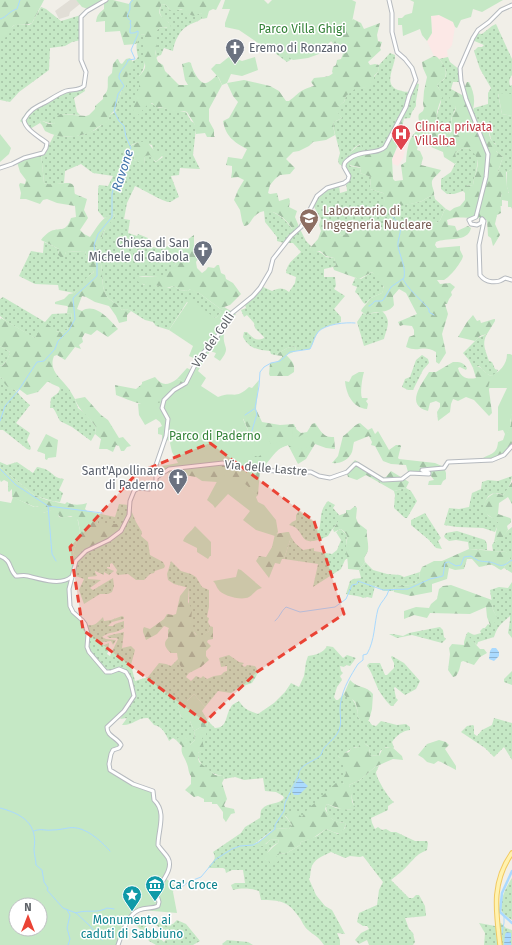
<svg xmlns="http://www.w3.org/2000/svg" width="512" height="945" font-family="'Fira Sans',sans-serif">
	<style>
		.education { fill: #e1ded6 }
		.medical { fill: #fce8e6 }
		.grass { fill: url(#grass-dots); fill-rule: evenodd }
		.forest { fill: url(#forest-firs) }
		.green { fill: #c5e8c5; fill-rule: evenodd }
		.water { fill: url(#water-rules) }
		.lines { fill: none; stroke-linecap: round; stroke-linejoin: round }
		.stream { stroke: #aadaff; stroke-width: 1 }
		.river { stroke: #aadaff; stroke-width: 2.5 }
		.secondary-casing { stroke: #b6babf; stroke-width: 5 }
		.primary-casing { stroke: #f2c960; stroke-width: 5.5 }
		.secondary { stroke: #fff; stroke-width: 3 }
		.primary { stroke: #fff2af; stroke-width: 3.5 }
		.marked { fill: #ea4335; fill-opacity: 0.2; stroke: #ea4335; stroke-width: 3; stroke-dasharray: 8 5; stroke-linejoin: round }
		.labels { text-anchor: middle; stroke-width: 3; stroke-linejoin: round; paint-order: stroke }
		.park-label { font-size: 12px; fill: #348238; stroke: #fff }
		.worship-label { font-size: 12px; fill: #5b616d; stroke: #fff; text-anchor: end }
		.health-label { font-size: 12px; fill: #be3a42; stroke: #fff; text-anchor: start }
		.education-label { font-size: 12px; fill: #785e54; stroke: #fff; text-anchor: start }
		.street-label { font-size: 12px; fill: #5f6368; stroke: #fff }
		.culture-label { font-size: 12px; fill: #0d838f; stroke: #fff; text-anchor: start }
		.water-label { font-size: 13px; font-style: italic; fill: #4174aa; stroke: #fff }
	</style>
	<defs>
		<pattern id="grass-dots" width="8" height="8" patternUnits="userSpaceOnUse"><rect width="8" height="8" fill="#c5e8c5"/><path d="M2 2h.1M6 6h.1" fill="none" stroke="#a3c0a4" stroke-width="1.8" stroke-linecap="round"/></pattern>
		<pattern id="forest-firs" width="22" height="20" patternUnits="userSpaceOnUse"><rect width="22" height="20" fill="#c5e8c5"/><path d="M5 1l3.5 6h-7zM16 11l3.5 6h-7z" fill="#a3c0a4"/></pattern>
		<pattern id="water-rules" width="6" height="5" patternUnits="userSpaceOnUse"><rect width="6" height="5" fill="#aadaff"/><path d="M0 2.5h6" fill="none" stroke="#8eb4d2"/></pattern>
	</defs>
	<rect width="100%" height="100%" fill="#f1efe8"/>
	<polygon class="education" points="70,0 76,0 80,4 70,12 69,16 59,19 55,11"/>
	<g class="medical">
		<polygon points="439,15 453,22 455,27 452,45 449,49 447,50 448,57 439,59 437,57 434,56 427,41 432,33 431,16"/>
		<polygon points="402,137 408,140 403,158 398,166 393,164 392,159"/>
	</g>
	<g class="grass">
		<path d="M 162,4 L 166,5 L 170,10 L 185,10 L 190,15 L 201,13 L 203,14 L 203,17 C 199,22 194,22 189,25 C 180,29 174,42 173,51 L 164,48 L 161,55 L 158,56 L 155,59 L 157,30 L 159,28 L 163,27 L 167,28 L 169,23 C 161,17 157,14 162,4 Z"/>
		<polygon points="41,7 46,9 61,21 81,15 81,40 72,42 65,46 50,48 49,70 19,92 10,102 0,100 0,36 9,32 9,29 16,24 29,25 32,23"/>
		<path d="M 496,24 L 512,59 L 512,75 C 509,79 509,81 510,86 L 512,85 L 512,94 L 498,94 L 502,114 L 512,116 L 512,169 L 507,172 L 499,172 L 498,171 L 503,157 L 496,151 L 496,144 L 492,142 L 488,128 L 478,129 L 472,112 L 474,108 L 488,104 L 488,93 L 491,88 L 480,69 L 474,51 L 478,47 L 482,47 L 484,45 L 472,40 L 476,33 L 482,34 L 492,26 Z"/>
		<path d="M 142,34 L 145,35 C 145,48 148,67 139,76 L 140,83 L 137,115 L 149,102 L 159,108 L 164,108 L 167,109 L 186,112 L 191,121 L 194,123 L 196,128 L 193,155 L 200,169 L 180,168 L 179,175 L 171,176 L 179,197 C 176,198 173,201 170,202 C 165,203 142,189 135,186 L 127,203 L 124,219 L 130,220 L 128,233 L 137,236 L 138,234 L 148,238 L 148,246 L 157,248 L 165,247 L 166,250 L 178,254 L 179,260 C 175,264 171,272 166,275 C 156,279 143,274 137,278 L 144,285 L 155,285 L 169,288 L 174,286 L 180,290 L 188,291 L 190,289 L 199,293 L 222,310 L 217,317 L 215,318 L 187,302 L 169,330 L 156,326 L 153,322 L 145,320 L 131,311 L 126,309 L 122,310 C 118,303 110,302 106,295 C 101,286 103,274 101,264 C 100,259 96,255 95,250 C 101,242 102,234 107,226 C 110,222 113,220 115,215 L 113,214 L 104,218 L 98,211 L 98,189 L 99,185 L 108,186 L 113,176 L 93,173 L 81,164 L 65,171 L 64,183 L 50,185 L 44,183 L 41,153 L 47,146 L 49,145 L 54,135 L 67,137 L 82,135 L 95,130 L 108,120 L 110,115 L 115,112 L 121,92 C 127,86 125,80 128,73 C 129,72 132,62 133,61 C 135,60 137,59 138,57 C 136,48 135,42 142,34 ZM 139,142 L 152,145 L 153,149 L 163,157 L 156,162 L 155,162 C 153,157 150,152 145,156 L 144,164 L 134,160 L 135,154 L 132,152 L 131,145 Z"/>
		<polygon points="275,47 292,59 287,62 271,50"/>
		<path d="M 390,53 L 395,55 C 396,65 382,84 398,90 C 403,91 406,93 411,91 L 415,83 L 419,84 L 416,101 L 416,106 L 412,112 L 410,118 L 401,119 L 385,148 L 364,152 L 360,144 L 354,148 L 346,159 L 350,166 L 361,168 L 360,173 L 371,177 L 370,189 L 383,193 L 385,196 L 384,204 L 388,215 L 391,215 L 395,206 C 402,205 411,204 419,202 C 424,201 428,196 434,195 L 435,199 L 446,209 C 442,212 442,220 438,222 C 435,224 431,222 428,222 C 417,223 409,231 398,229 L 394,224 L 381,223 L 362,219 L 360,228 C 354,231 348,234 341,236 L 337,224 L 321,231 L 319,225 L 321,219 L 313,205 L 321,192 L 339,185 L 340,193 L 347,191 L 346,182 L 349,180 L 344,167 L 339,164 L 338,160 L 340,153 L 333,126 L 334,122 L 342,118 L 334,109 L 344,102 L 346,96 L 355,88 L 366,87 L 378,72 L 379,65 Z"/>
		<path d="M 448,57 L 450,62 L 460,70 L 461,82 L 453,82 L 451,89 L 452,104 L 456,107 C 455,110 454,111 453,114 C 449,120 453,129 449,135 L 441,125 L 438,125 C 433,116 442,107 441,97 C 441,93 439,88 437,85 C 439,82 443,81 445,78 C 449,72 443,63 439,59 Z"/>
		<path d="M 84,87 L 85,91 L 74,98 L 77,112 L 80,115 L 60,114 L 54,124 C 49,124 45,121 41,121 L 40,123 L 30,129 L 20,121 L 29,109 L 31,110 L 61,93 Z"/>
		<path d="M 463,148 C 486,149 475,172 473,185 L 465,186 L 465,193 L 463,191 L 454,194 L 447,194 L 441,189 L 441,179 L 451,172 L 455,164 L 456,164 L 455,153 Z"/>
		<path d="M 267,210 C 278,213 286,220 292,229 L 300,229 L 306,241 L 311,246 L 310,248 C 316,252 321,251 326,257 L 334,258 L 336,265 L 333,267 L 324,269 L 324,277 L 335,277 L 336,286 L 334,289 L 345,296 L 334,309 L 341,317 L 341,322 C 333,325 321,326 317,334 C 314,338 313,344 310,349 L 296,351 L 295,346 L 287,348 L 275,355 L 271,354 L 270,351 C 259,350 249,349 243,337 L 244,332 L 247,332 C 253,338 256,342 264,338 L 264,337 L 255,328 L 254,323 L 247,315 L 244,317 L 241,310 L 246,308 L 244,302 L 252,296 L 261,286 L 272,291 C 278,288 283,287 289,292 L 295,283 L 296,277 L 286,273 C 287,263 294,259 301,252 L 293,243 L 284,243 L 277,241 L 277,237 L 265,222 L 264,211 Z"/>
		<path d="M 44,242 L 59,249 L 58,255 L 64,257 L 66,252 L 85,251 L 87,259 L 94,272 C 87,276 85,281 81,287 C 79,289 76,291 74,293 L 59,290 L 58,285 L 35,284 L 19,276 L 31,251 L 43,253 Z"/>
		<path d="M 372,272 L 382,282 L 384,289 L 382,293 L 371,298 L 365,304 C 360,300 360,295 355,292 L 357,287 L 352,285 L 355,278 L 361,279 Z"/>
		<polygon points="3,297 45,322 52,314 72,313 71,319 67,326 68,327 67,330 63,333 56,331 35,338 31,336 6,321 0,316 0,299"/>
		<path d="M 382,311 C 392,321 387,327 384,339 L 364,346 L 357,322 L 363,313 L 366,315 C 372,312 376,314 382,311 Z"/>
		<path d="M 487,334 C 481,344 486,351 489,361 L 492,362 L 495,369 L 498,370 L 496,374 L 491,376 L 487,374 L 479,366 L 473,368 L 469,360 L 463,353 L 478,338 Z"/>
		<polygon points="0,346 10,352 8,359 2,366 0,365"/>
		<polygon points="422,355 428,359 429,363 423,370 413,390 408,390 402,387 405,379 410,377 416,360"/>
		<path d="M 0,377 L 3,379 C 9,390 12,386 18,393 C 21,397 25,401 30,405 L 16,423 L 30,433 L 27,440 L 31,448 L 30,450 L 27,449 L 3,430 L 0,430 Z"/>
		<polygon points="64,388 69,389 75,399 78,408 86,414 96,427 95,434 91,441 72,427 60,421 55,411 53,408 50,408 51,398 58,393 60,389"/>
		<path d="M 0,462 L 7,465 L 17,462 L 33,473 L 37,467 C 41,468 43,468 47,470 C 54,474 54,478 64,479 L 59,490 L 63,493 L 60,502 L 52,501 L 34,495 L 0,467 Z"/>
		<path d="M 512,476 C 512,481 507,492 503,495 C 500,494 498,493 496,493 C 487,493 484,503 484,510 L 489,516 L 495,519 L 498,522 L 498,525 L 495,532 L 483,528 L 457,527 L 444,525 L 449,508 L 459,509 L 469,507 L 472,493 L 481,489 L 482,482 L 488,480 L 498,481 Z"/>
		<polygon points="406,488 411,491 417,501 407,518 405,518 394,508 395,495 394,491"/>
		<path d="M 328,501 L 335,505 L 333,508 L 339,515 L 338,522 L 331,531 L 328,536 C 295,551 308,529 289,525 L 292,522 L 296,520 L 296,515 L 299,511 L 315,523 L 315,528 L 319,530 C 322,518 319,511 328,501 Z"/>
		<polygon points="119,504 129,505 136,522 142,532 141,536 148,542 150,555 163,562 165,566 164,568 155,571 154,573 150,574 144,580 136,580 128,574 118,575 116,573 117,570 112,563 110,564 110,567 107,567 107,568 114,571 109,575 104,572 104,575 95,571 95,572 97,576 88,577 88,579 101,580 90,588 93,590 113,578 114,586 112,592 108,594 100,594 84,604 79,590 84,579 73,575 74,563 97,524 101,514 115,517"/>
		<polygon points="425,513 441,538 438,541 442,549 436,548 429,540 411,525 411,520"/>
		<path d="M 512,527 L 512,573 L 504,568 L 506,564 L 510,558 L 506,552 L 493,551 L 492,545 L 494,542 C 502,539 505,532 512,527 Z"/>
		<polygon points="341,529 347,535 346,548 348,558 345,560 341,569 313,587 318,564 284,559 291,537 295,543 303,550 314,548 314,551 332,554 337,550 341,540 336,532"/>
		<polygon points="457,531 485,540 487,544 487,550 469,549 468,542 456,540 449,541 445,538 444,536 446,533"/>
		<path d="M 171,561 L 181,571 L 191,574 L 196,577 L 202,587 L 209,590 L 209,607 L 207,617 L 209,618 L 208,622 L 210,626 L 209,631 L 200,638 C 185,627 190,603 189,588 L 174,584 L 168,580 L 167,574 Z"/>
		<path d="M 365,562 L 373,570 L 387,574 L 400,575 L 404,577 L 420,572 C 419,575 420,577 419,579 C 416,588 399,584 393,589 L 393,591 L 384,591 L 375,586 L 372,598 L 367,597 L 363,598 C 358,595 352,596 346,594 L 350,581 L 353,579 L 361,578 L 359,570 Z"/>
		<path d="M 512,582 L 512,638 L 508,633 L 510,620 L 510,616 C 501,624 498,625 494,637 L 478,642 L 477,645 L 466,635 L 468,632 L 474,635 L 481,633 L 480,631 L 483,628 L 485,628 L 488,624 L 490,625 L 496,616 L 493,610 L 490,590 L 499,587 L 508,588 Z"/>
		<path d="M 122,616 L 124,617 L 124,619 L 112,622 L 108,626 L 113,626 L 115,624 L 124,621 L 124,628 C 116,634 109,631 102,637 L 106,639 L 116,640 L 113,645 L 111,641 L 103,642 L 102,644 L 104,645 L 109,643 L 109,650 L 107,654 L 110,656 L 118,639 L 116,638 L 109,638 L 107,636 L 124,632 L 122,648 L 131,646 L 135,650 L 131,665 L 135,681 L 148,677 L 159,663 L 166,664 L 171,666 L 178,659 C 180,666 182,670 189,673 L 186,677 L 191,681 L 196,676 L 201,678 L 203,676 L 207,679 L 214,676 L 221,675 L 224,672 L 227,671 L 227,666 L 221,667 L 219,658 L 229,655 L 239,662 L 244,663 L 242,665 L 245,667 L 247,665 L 255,666 C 260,672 256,677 252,683 L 240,687 L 231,693 L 218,691 L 205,707 L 194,694 L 186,702 L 185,699 L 178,707 L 181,717 L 190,721 L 194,731 L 195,740 L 190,745 L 180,737 L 176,740 L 173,738 L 169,741 C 166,734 162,726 154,725 L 148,718 C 138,717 132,726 122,725 L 127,718 L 120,719 L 133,700 L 0,693 L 86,624 C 94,628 98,622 103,617 L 104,621 L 111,620 Z"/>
		<polygon points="440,627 443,630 444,637 446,639 442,643 412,635 397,638 389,634 393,634 403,636 409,633"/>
		<path d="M 327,646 L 333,647 L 343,658 L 347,655 L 356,658 L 350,666 L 346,665 L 344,667 L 340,666 L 341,671 L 343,673 L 340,676 L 342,680 L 337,687 L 334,697 L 336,700 L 338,700 L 344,694 L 346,697 L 349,696 C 355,702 358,707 357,715 L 360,720 L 368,720 L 372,725 L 376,726 L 381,721 L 397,725 L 406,724 L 410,727 L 410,730 C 402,731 397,735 392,742 L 394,748 L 386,747 L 380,751 L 379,756 L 370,755 L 369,753 L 370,749 C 368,745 365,743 360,743 L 358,748 L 354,747 C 349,750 344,754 338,756 L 344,761 L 344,767 L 346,773 L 344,783 L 310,808 L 302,817 L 285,816 L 292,825 L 289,829 L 275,828 L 253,845 L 266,844 L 270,840 L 279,839 L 278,843 C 271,846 267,852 265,859 L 271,863 L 277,857 L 277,854 L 287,853 L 300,845 L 301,842 L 317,836 L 326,829 L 338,834 L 345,828 L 346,824 L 344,823 C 342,822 340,823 338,822 C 330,821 324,810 327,804 L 336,808 L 353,810 L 354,805 C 353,804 350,788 349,785 L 360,780 L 375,767 L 379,766 C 378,767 377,771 376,772 C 376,778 389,799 394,802 L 388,806 L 388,810 L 371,818 L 372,823 L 375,829 L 378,827 L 382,830 L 386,829 L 391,832 L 396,832 L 415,841 L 427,841 L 428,843 L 427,850 C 416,855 417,856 409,864 C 404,870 397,875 391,880 L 409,898 L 413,898 L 416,895 L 419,895 L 425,906 L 426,916 L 405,918 L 409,929 L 413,933 L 415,942 L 413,945 L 369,945 L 367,940 L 359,944 L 355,940 L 361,933 L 369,929 L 367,926 L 363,926 L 357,922 L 359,913 L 377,905 L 379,890 L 383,882 L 363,856 L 360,857 L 350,856 L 345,858 L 331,852 C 323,856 313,859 311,869 C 310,873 311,876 309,879 L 316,895 L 325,906 L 332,910 L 345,934 L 337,933 L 340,940 L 340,945 L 324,945 C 317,935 316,937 308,930 C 304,927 302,921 299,917 C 288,901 280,900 261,900 L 259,891 C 249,888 242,888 233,890 L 231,885 L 235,883 L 245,883 L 243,870 L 232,870 L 226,873 L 225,869 L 223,868 L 208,868 C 211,862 218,860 213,852 L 241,833 L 245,827 L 260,818 C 261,815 260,811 262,809 C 268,802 279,805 284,798 L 283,796 L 276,792 L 265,791 L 263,778 L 244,780 L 235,777 L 224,779 L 223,776 C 212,775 197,765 198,753 C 206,748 201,744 202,738 C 204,732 208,727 208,721 L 215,728 C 228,728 225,715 231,707 C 232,704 236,703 239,701 C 244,709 249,711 258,714 L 274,703 L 285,692 L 291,683 L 299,687 L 304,676 L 306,662 L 308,656 C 316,655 323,653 327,646 Z"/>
		<path d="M 392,656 L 404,663 L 420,681 L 416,689 L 405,695 L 395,687 L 394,688 L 396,698 L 398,700 L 393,706 L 391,706 C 386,701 378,691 376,684 C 373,678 372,672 367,666 L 368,664 L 370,663 L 380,663 L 385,675 L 387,675 L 394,668 L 394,663 L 391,657 Z"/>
		<polygon points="512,671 512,685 504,682 504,679"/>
		<polygon points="494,718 512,723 512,760 504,747 494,757 485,748 461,732 467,726 473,725 474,726 474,734 477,736 482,730 492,725"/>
		<path d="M 512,878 L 512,920 C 509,918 504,915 502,912 C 498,903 507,885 512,878 Z"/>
		<polygon points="133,915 164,942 169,935 156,925 157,922 173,924 177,920 186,924 200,941 193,945 156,945 149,941 146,935 134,923 135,921 131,918"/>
		<polygon points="479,923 495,926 501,923 506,928 512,930 512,945 484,945 485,933"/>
		<polygon points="227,940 248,942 253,945 223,945 222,944"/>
	</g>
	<g class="forest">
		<path d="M 0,0 L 44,0 L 32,23 C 21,28 12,18 9,35 L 3,39 L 0,36 Z"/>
		<path d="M 106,0 L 113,0 L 129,4 L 131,0 L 221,0 L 216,10 L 213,9 L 209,11 L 207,18 L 202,19 L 203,15 L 201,13 C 198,14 195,17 191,15 C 182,13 187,6 172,12 L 166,5 L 162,4 C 154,18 166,16 171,26 L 170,28 L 163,27 L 159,28 L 157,30 L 157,45 L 155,54 L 158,62 L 163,65 L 165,71 L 179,85 L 188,85 L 185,80 L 182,64 L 189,62 L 191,63 C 192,69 199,84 206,83 C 210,82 214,78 217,75 L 222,85 L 209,109 L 209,121 L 214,130 L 214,136 L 215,137 L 207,137 L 205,133 L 196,134 L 194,123 L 187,112 L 184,111 L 172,111 L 164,108 L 156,107 L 152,103 L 149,103 L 139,114 L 138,115 L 134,113 L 133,110 L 139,87 L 139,76 C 150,66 143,63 143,52 C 144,46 145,41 145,35 L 142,34 L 136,44 L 124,45 L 120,31 L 105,32 L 105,21 L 96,22 C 97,15 99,13 104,9 L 104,2 Z"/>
		<path d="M 353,19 L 361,23 L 364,29 L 380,23 L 377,35 L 378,41 L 382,42 L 380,48 L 381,50 L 368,62 L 370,65 L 375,64 L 379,65 L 378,72 L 374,76 L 374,80 L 368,87 L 355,89 L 346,96 L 344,102 L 335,109 L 342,118 L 334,122 L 333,126 L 335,135 L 326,140 L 313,142 L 309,146 L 299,151 L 293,152 L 286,159 L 295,168 L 290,174 L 280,175 L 275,179 L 270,185 L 268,193 L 270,194 L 277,193 L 279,201 L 289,198 L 290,201 L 289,207 L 297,211 L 295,217 L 300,229 L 296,231 L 294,231 C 292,229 291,226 288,223 C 279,212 263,205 253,218 C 250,222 249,226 244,226 L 242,221 L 240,210 L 234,200 L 238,190 L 244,180 L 238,177 L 231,178 L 232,172 L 232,166 L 226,165 L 228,157 L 242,159 L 247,149 C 234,142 226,137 223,121 L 229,118 L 238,102 L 233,96 L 227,83 L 244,80 L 270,86 L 279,91 L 286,101 L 289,101 C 300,93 299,90 314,86 L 311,82 L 314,78 C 320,77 329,78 333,73 L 332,72 L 333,67 L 336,65 L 337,60 L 341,59 L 343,54 L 331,41 L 338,38 Z"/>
		<path d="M 434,56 L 437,57 C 443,63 448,69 445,78 L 437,85 L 443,96 C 439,103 434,118 438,125 L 441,125 L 448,134 L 450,134 L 452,116 L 455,111 L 456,107 L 449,104 L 448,102 L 451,95 L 451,89 L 462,95 L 466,84 L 467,82 L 469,82 C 474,92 476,102 472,112 L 478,129 L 488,127 C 489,135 490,142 497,145 L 496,151 L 503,157 L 498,171 L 499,172 L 505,170 L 506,171 L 507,187 L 509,192 L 507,194 L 502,193 C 499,201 501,206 501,213 L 497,215 L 495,224 L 500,235 L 494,245 L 493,246 L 491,238 L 488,236 L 487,220 L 480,220 L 479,218 C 467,219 458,215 447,220 L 448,225 L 455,226 L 457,231 L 468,226 L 471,228 C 468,243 446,237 436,242 L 435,245 L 437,248 L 460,246 L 460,250 L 463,256 C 462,262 450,277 444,280 C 442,280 439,280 437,280 L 440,284 L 450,283 L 455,287 L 451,292 L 452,295 L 449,299 L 447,304 L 445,304 L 448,314 L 442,334 L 446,353 L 439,364 L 436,362 L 436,352 C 423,344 419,353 406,347 L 409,337 L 414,335 L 414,330 L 412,326 L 403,325 L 400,326 L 398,322 L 417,314 L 406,293 L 399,289 L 393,296 L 394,305 C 388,315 374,310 366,315 L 361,311 L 362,309 L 371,298 L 382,293 L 384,287 L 372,272 L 359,279 L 334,270 L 333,267 L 336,265 L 334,258 L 326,256 L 320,251 L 312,252 L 310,248 L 318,239 L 321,231 L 338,223 L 341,236 L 360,228 L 362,225 L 359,222 L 362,219 L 381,223 L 394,224 L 398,229 C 408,231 415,225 425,223 C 429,222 434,224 438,222 C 442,220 442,212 446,209 L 450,211 L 454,208 L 460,206 L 465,200 L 465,186 L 473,185 C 475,170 484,162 470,149 L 463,148 L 455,153 L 457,162 L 455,164 L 444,157 L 443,152 C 439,150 435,149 431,147 C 426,144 425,142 419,141 L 417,150 L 420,151 L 423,158 L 421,165 L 441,170 C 439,174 434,176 432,181 C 431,187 435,190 434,195 C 428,196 424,201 419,202 C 411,204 402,206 395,206 L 391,215 L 386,215 C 380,208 387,200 383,193 L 370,189 L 371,177 L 360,173 L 361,168 C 356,165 351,167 345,163 C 347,155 354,148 361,144 L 364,152 L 382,150 L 401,119 L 404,118 L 401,133 L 402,135 L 392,159 L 393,179 L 395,181 L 403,180 L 401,165 L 406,162 C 407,149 408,137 420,128 C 421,123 417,119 419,114 L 423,111 L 424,108 L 423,104 L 424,91 L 427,77 L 423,68 L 422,62 Z"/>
		<path d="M 130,58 L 133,62 L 130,71 L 128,73 L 126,87 L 121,92 L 116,109 L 110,115 L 107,123 C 100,124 97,129 91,132 C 76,138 59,139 45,131 L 42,125 L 40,123 L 41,121 L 42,121 L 49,124 L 54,124 L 56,118 L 60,114 L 86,116 L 89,115 L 95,109 L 95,106 L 103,99 L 103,96 C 110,90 107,85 108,77 L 112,73 L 113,64 L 117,59 L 118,59 L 120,63 L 122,64 L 126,59 Z"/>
		<path d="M 139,142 C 149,141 148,144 153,149 C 156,151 161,151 163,152 L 164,154 L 156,162 L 150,155 L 145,156 L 144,165 L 134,160 L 135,154 L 127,152 L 128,147 Z"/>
		<path d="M 41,153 L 44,183 C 52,187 69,180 73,185 C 75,187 74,192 75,194 L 87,199 L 84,210 L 88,218 L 80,230 L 84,234 L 90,237 C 97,228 101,217 113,214 L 115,215 C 113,222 104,228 102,236 C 101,239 103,242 101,246 L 97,247 L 95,250 C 96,256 100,259 101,264 C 103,274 101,286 106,295 C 110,302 118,303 122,310 L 126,309 L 131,311 L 127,315 L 127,321 L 119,323 L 116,316 L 109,306 L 95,302 L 86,297 L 82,296 L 77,309 L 82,311 C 95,302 110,320 118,329 L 108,337 L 97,330 L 91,335 L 85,333 L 82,338 L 83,342 L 79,345 L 81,349 L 75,347 L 65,360 L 57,355 L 54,356 C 48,371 61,378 69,389 L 60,389 L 59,387 L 52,384 L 49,382 L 47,382 L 38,392 L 27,395 L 19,389 L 17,391 C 11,388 4,387 3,379 L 0,377 L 0,365 L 2,366 C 6,363 9,357 10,352 L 0,346 L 0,320 L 1,318 L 35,338 L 45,322 L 56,331 L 63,333 L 64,330 L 67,330 L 68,327 L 66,326 L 71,319 L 72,313 L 67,313 L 68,307 L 67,306 L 55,304 L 55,302 L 64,299 L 69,294 L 74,293 L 81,286 L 86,278 L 94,272 L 88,263 L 85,251 L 66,252 L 64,258 L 62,258 L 58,255 L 59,249 L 41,240 C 43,237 47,233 51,231 C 61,227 66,233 71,218 L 76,217 L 75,206 L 57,203 L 47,199 L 43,200 L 40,204 L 26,199 L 20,199 L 21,193 L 19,185 L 20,183 L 25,184 L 26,180 L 20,172 L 17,162 Z"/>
		<polygon points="194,235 194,247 199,257 196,262 197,268 202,273 206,270 208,267 214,268 217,265 219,265 221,273 225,275 226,279 233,283 241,294 230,305 224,307 222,310 199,293 192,291 190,289 188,291 180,290 174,286 166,288 155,285 145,285 137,281 136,278 138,277 153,277 167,274 179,260 178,254 165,250 165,247 175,244 177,239 179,242 187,240"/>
		<polygon points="473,315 477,321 480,320 481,323 494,319 495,319 495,321 487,334 480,336 475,341 458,337 467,322"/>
		<path d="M 295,346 L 296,351 L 286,355 C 292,361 295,363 294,372 L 288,376 L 270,376 L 269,374 L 270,363 L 277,362 L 282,357 L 282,356 L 275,355 L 287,348 Z"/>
		<path d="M 453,362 C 460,362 463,362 467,368 L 466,370 L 460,367 L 458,368 C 460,377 467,380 476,378 L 473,368 C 481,363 483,373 491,376 L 491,379 L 489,390 L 492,413 L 489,416 L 474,400 L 466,397 L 458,401 L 453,399 L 451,404 L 450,412 L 438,421 L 437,412 L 440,407 L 440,403 L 436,401 L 430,403 L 428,411 C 405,405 421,385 429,372 L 436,372 Z"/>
		<path d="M 359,372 L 364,372 C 362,378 360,393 362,398 L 367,398 L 368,399 L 366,401 L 368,404 L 367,409 C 353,408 346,394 345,381 L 349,382 L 352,376 Z"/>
		<path d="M 155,377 C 162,386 167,386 177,379 L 181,380 L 187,384 C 178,388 172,396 164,401 C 149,411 130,400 116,395 L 115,385 L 136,389 L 142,384 L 142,382 Z"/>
		<path d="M 85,397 L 101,415 L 108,420 L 119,438 L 123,437 L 131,446 L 127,447 L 124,451 L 121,451 L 119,446 L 116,445 L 113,452 L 107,449 L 99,449 L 101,439 L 95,434 L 96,427 C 89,416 79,411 75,399 Z"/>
		<path d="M 256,409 L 262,422 L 280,425 L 294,424 L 296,429 L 301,433 L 307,432 L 312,424 L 315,423 C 321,431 323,438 334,437 L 335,449 L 326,448 L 315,444 L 306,459 L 298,464 L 288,445 C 278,447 273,456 266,464 L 271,471 L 260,470 L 258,495 L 238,480 L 217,482 L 202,481 L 196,477 L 172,473 L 175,468 L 221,464 L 248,466 L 248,430 L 243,418 Z"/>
		<path d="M 512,414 L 512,446 L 496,460 L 486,462 L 483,459 L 483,458 C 493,453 497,453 498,442 L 503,440 L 505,434 L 507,433 L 511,424 L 510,417 Z"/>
		<path d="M 360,423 L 368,430 L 372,428 L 375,434 L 378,431 L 389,450 L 396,445 L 400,445 L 401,446 L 398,458 L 399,459 L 435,463 L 444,467 L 446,473 L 446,479 L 443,481 L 441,485 L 428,485 L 429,481 L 434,480 L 431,476 L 415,475 L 408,472 L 406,465 L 391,464 L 383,461 L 375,446 L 371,445 L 372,442 L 369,436 L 354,442 C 353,445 353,449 352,452 C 349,460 340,464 332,463 L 338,456 L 343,436 C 349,433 353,425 360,423 Z"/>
		<polygon points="46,434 58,440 56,457 48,458 47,460 45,459 45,454 37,451"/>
		<polygon points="355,460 377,474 385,478 391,471 409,482 406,488 394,491 366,475 357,480 348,477 346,470"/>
		<path d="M 0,467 L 34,495 L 47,500 L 65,504 L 67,502 C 73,506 81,505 87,503 L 85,509 L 87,511 L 101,514 L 97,524 L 125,524 L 122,529 L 106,541 L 89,548 L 79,558 L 73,554 L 80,531 L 78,520 L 71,516 L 63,518 L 59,516 L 56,509 L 43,513 L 38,506 L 35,507 L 12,497 L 12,489 L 9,492 L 8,491 L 8,482 L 4,480 L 1,482 L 0,480 Z"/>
		<path d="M 512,482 L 512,504 L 508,497 L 499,503 L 498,514 L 510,518 L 511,519 L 511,522 L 507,526 L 508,530 L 502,538 L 494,542 L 498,522 L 484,512 C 483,503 486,497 495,493 L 503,495 L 504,494 Z"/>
		<path d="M 355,506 L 357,508 L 356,518 L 358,523 L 367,530 C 366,537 369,543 368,550 C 367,555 363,556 365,562 L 359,570 L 348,569 C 348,562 347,556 346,550 C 345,540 352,537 341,529 L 334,532 L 333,529 L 338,522 L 337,516 L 346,513 L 346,510 L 350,510 Z"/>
		<polygon points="287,532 289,532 291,537 284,559 282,559 280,564 275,563 269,578 256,561 259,556 266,557 272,547 275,534"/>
		<path d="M 469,549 L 506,552 L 510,554 L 511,557 L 506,564 L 504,568 L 501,570 C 498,569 495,566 492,565 C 488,564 484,567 479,567 L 472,559 L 467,559 L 464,569 L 455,570 L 449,568 L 447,579 L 432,584 L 432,592 L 411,596 L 394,592 L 393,589 L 396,587 L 410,585 L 416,583 L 419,579 L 420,572 L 422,567 L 434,561 L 442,561 Z"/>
		<polygon points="451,585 492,600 493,610 497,617 496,622 490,625 487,617 486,607 470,614 430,613 427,618 414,615 404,619 404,611 416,607 429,608 431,604 437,599 439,589 443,586"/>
		<path d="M 187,587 L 189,587 L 188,602 L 192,609 L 191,622 L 195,634 L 200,637 L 209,631 L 210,626 L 213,627 L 213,639 L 208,640 L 207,642 L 211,646 L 206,651 L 206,656 L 209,660 L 201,667 L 189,673 C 180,670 178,662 177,653 L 171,653 C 166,649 162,643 168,638 L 168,630 L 169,628 L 164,626 L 157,634 L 146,640 L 143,632 L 143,629 L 144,627 L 150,629 L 164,619 L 167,614 L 173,615 L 176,614 L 180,596 Z"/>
		<path d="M 466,635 C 472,638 475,644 480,649 L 484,649 L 487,653 L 480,657 L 474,665 L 463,661 L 461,662 C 460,667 459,672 456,676 L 453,677 L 448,670 L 450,654 L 449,648 L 452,644 L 464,645 L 464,642 Z"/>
		<path d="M 350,680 C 358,689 366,685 373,694 L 372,709 L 369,720 L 360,720 L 357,715 C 358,711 357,703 353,700 C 351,699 350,698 349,697 L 346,697 L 344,694 Z"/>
		<path d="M 205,716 L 208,721 L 206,735 L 202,738 L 204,749 L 198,753 L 198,758 L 199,762 L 215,775 L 223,776 L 224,779 L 222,783 L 227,799 L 224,805 L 225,807 L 234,809 L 235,813 L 231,814 L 226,822 L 223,818 L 223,812 L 217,804 L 212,804 L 212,802 L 204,802 L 204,799 L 198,796 L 194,797 L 185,790 L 191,784 L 191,776 C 188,772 189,769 187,764 C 185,757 180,754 182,746 L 176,740 L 181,735 L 189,738 L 190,745 L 195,740 L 194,731 L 201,727 L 201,719 Z"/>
		<polygon points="439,740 446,742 449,745 445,749 456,766 456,770 441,762 438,761 434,764 427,762 423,758 418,755 427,744"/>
		<path d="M 360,743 L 364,743 L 370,748 L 369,753 L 370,755 L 379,756 L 383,748 L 392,747 L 402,756 L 403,760 L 393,759 L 386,762 L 375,767 L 360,780 L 349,785 L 349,786 L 351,789 L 352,802 L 355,807 L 353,810 L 341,809 L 327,804 L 325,809 C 331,819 333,822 345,823 L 346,824 C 341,839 335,832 326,829 L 313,838 L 301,842 L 300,845 L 287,853 L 277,854 L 277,857 L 279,860 L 275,865 L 272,864 L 263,858 L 264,856 L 273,847 L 278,843 L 279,839 L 270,840 L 263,846 L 252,846 L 261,840 L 275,828 L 289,829 L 292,825 L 285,815 L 295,811 L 302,817 L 305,812 L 337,782 L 342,784 L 344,783 L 343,779 L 346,773 L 344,769 L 344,762 L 338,756 L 339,754 L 349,752 L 352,747 L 358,748 Z"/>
	</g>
	<g class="green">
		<polygon points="76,0 104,0 88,9 82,7"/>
		<polygon points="225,0 264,0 268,4 272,0 352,0 356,2 352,22 338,38 330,42 319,54 308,58 293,60 273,46 261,45 239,30 225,27 225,23 230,9 222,9"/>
		<polygon points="410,0 503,0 482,12 473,9 471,17 461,20 457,28 455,27 453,22 439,15 431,16 432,33 427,41 422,35 420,29 403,36 402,25 398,25 398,18 402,18 405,15 412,13 414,2"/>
		<polygon points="230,56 242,61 255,57 258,70 242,76 231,74 227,83 222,85 219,78 211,69 216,64 220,64"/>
		<polygon points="498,93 512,94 512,116 502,114"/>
		<polygon points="0,134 11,148 9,154 0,162"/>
		<polygon points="512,169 512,209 511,207 508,207 508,201 502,200 502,206 500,206 499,204 502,193 509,193 507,187 507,172"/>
		<path d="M 190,299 L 215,318 L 217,317 L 224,307 L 236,314 C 231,320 226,326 224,334 C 222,348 232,346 220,361 L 214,357 L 216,353 L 210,351 L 198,371 L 206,378 L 201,386 L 218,397 C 234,390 234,401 249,387 L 252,388 L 259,380 L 256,409 L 243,419 L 249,433 L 251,432 L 253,419 L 256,412 L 271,444 L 283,440 L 292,439 L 293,427 L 296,427 L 297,438 L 305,433 L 309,440 L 311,447 L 295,449 L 288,445 L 273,451 L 265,452 L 258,457 L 250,454 L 254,460 L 263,466 L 261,468 L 221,464 L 175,468 L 172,473 L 164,472 L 162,466 L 178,463 L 172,452 L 170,443 L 171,441 L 162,439 L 162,435 L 158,434 L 158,428 L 162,426 L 160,422 L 156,419 L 145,425 L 139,415 L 138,404 L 153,404 L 162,402 L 172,392 L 186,385 L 181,380 L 177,379 L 187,368 L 191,370 L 198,360 L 189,356 L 193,346 L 169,330 Z"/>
		<path d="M 507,354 L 510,354 L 512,355 L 512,414 L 510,420 L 511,425 L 507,434 L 505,434 L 503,430 L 498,431 L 498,407 L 507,388 L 488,388 L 491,376 C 499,372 507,365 507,354 Z"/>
		<polygon points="221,474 238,480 242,474 248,476 244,483 258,495 256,497 258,502 264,505 276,520 278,532 275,536 256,530 243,520 250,511 228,494 215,508 213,505 207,500"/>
		<path d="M 13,497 L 34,507 L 40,506 L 43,508 L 43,513 L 57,508 L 59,517 C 65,518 71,516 77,517 L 80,531 L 73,554 L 79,558 L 71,579 L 69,605 L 82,621 L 87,631 L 86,647 L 106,672 C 110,671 115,669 119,669 C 129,670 131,685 134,693 L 126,708 L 106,730 L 121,745 L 111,751 L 109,768 L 113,772 L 126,777 L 129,782 L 153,790 L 153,801 C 166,810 157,827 157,840 C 158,843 160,846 161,848 C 169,861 171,864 164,877 L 175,886 L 173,892 L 177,913 L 141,910 L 127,917 L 117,945 L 0,945 L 0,501 L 11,503 ZM 16,905 L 40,905 L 40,929 L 16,929 Z"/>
		<path d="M 195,526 L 211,542 L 211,556 L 210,556 L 208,559 L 197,552 L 197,548 L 183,541 C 186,534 191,532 195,526 Z"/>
		<path d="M 238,569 L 241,570 L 262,588 C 256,589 254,594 249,597 C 242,601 222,596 218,589 C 216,586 216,584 213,581 L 236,577 Z"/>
		<path d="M 194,694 L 205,707 L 202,711 L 205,716 L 201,719 L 201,727 L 194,731 L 190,721 C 179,721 181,712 176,704 L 185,698 L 187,701 Z"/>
	</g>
	<g class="water">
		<polygon points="492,648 496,648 499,652 499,656 494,661 489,659 490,651"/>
		<polygon points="299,778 308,786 299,795 294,795 292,792 295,784"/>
		<polygon points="507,932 511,933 511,940 509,941 511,942 511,945 504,945 505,934"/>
	</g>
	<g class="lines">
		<g class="stream">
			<path d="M 0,19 C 6,18 9,11 17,9 L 20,0"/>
			<path d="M 403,279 C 405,286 423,302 429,309 L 429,312 L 434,315"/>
			<path d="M 369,306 L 371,305 L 375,301 L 382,301 L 384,299 L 391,287 L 404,278 C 406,266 400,257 398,246 C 397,239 403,231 399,224 C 397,221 395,220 393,217"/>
			<polyline points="245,415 254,409"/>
			<path d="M 0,421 L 5,406 L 18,391 L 37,362 L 44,361 L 55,349 L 58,341 L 69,330 L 75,319 L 73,298 L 97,276 L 97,264 L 94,245 L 98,234 L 112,217 L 112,194 L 115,183 L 118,180 L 120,174 L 125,156 L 131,148 L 126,137 L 124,126 L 119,121 L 114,111 L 118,94 L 124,86 C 123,84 120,80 119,78 C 118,71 127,66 128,60 L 135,59 L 131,50 L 138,34 L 138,31 L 134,33 L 130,33 L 130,29 L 131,26 L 130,23 L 131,21 C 124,16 129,14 130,9 C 130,7 130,5 130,3 L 133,0"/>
			<path d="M 249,440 L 257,414 L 255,408 L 259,386 L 260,372 L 264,367 L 271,363 L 280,361 L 290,352 L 310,349 C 313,344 314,337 318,332 C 325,324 346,322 355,323"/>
			<polyline points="0,469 16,485 48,506 52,554 56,561"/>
			<polyline points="48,506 102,513"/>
			<path d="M 449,562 L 456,566 L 461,565 L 464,557 L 471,556 C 479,562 480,561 489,562 C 494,562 499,567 504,565 C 507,564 510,561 512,560"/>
			<path d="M 275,621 C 280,617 281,611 286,607 L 300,612 L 335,607 L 346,599 L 352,585 L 357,584 L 358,581 L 383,590 L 408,589 L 430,579 L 443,576 L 445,563 L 448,562"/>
			<path d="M 0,808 C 23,814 38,824 34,849 C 34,854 36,860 36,865 L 42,870 L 44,882 L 48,888 L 47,890 L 63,908 L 76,913 C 87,909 96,914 107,908 L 114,909"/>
			<path d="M 34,831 C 41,828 45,831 52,830 C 58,830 62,829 68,828 C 84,825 100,840 110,851"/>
			<path d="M 176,887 L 182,887 L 188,882 L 201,877 L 216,859 L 232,849 L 240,846 L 253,845 L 259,842 L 275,829 L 275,825 L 284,811 L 285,803 L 298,776 C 299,764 312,763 320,756 C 322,754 322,750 324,748 C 328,743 333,740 337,734 C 344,724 338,712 341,701 C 343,688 351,675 358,664 L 363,660 L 363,655 L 367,654 C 375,640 374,624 378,609 C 381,601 387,598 389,590"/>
			<polyline points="67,910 70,915 67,928 70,939 68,945"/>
			<polyline points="76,913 89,925 102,940"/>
			<polyline points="501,938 504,923 504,916"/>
		</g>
		<polyline class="river" points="512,871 502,893 500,912 512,923"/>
		<defs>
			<g id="secondary">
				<path d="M 0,168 L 12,164 L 24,158 L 43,153 L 46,148 L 47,143 C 39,137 25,129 24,120 C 30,109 36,107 46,102 C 53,98 58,94 66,91 C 72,89 79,91 84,86 L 86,72 L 81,60 L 81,17 L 87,11 L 106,0"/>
				<polyline points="482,219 481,223 477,225 471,224 469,220 476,217 486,177 488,154 466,99 461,81 460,68 473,38 478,30 489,22 501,10 512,5"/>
				<path d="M 482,219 L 484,221 L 479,245 L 480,275 C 486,283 497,284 505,278 L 512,280"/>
				<polyline points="157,477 169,469 223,463 232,467 286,472 311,472 319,476 330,478 347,472 355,464 357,464 383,480 402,479 410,473 429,474 429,473 422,470 444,468 448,462 492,460 504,455 512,446"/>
				<path d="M 0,556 C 13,561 8,569 16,576 C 20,576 24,575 28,576 C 40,579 61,586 71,577"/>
				<path d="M 118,945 C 122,934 127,915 139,910 C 146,907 152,909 158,906 L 159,902 L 156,892 C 161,882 174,869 168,858 C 165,853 161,850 158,845 C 158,830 167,812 154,800 L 153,791 L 133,784 L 110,770 L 109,764 L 111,754 L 113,750 L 119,748 L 121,745 C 117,737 107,737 107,727 L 124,711 L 134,696 L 130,679 L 126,672 L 119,669 L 111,672 L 106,672 L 89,652 L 87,647 L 88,634 L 85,624 L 82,620 L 73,612 L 70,606 L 69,589 L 76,561 L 86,551 L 109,540 L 121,531 L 129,515 L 130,501 L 134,491 L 138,488 L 149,489 L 156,483 L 156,465 L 166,436 L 168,419 L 162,408 L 164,400 L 174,390 L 186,383 L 196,363 L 204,352 L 215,340 L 232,313 L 253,296 L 260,288 L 270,271 L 273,259 L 291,236 L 301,227 L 317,196 L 327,188 L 344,183 L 348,180 L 349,176 L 344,167 C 344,163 345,162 349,159 C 361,149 377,155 385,147 L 406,107 L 409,96 L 416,80 L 412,68 L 405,59 L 397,52 L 392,32 L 392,13 L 389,0"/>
			</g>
			<path id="primary" d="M 500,945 C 496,911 491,883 512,853"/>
		</defs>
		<use href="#secondary" class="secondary-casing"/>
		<use href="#primary" class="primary-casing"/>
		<use href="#secondary" class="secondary"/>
		<use href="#primary" class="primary"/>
	</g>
	<path class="marked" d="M 210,443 L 314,521 L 344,614 L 257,672 L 205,722 L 83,630 L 70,547 L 137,473 Z"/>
	<defs>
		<symbol id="church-pin" viewBox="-11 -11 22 30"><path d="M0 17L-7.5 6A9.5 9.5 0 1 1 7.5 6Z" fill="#6b7280" stroke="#fff"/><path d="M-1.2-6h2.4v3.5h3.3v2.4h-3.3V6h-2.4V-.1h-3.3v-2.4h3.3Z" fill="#fff"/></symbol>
		<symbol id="hospital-pin" viewBox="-11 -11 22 30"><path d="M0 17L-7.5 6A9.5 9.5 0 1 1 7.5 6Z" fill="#e0444e" stroke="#fff"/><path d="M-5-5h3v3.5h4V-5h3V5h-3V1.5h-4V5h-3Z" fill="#fff"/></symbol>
		<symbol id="university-pin" viewBox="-11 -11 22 30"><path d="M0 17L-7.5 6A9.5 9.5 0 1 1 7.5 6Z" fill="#8d6e63" stroke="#fff"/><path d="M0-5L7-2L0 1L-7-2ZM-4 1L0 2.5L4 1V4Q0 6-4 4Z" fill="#fff"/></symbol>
		<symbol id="museum-pin" viewBox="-11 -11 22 30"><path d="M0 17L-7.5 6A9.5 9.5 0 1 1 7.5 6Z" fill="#0f9aa8" stroke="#fff"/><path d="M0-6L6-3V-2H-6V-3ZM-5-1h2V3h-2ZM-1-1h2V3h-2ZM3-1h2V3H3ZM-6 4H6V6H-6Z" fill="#fff"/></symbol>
		<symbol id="sight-pin" viewBox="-11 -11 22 30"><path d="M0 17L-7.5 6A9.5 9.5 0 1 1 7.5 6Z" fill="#0f9aa8" stroke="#fff"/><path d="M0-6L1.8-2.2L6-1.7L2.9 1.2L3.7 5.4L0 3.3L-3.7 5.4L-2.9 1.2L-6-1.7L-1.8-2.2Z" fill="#fff"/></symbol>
	</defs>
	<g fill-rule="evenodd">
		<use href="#church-pin" x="224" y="37" width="22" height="30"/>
		<use href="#hospital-pin" x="390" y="123" width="22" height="30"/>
		<use href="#university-pin" x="298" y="207" width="22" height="30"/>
		<use href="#church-pin" x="192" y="239" width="22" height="30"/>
		<use href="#church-pin" x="167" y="467" width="22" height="30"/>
		<use href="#museum-pin" x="144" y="874" width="22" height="30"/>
		<use href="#sight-pin" x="121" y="884" width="22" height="30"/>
	</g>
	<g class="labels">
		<g class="park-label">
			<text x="302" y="33">Parco Villa Ghigi</text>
			<text x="215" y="440">Parco di Paderno</text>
		</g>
		<g class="worship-label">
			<text x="249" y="52" text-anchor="start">Eremo di Ronzano</text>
			<text x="189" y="247">Chiesa di San<tspan x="189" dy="14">Michele di Gaibola</tspan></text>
			<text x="164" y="475">Sant'Apollinare<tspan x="164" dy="14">di Paderno</tspan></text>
		</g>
		<g class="health-label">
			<text x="415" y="131">Clinica privata<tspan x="415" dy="14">Villalba</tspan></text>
		</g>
		<g class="education-label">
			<text x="323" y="215">Laboratorio di<tspan x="323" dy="14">Ingegneria Nucleare</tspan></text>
		</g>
		<g class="street-label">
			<text transform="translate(213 340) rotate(-55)" y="4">Via dei Colli</text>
			<text transform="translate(266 468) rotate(5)" y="4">Via delle Lastre</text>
		</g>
		<g class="culture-label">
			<text x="169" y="889">Ca' Croce</text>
			<text x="132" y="924" text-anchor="middle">Monumento ai<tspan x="132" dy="14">caduti di Sabbiuno</tspan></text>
		</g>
		<g class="water-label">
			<text transform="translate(122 170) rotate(-72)" y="5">Ravone</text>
		</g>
	</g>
	<g transform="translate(28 917)"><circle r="19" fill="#ffffff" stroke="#bfc1c3"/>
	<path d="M0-3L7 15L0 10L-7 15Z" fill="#ea4335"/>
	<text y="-6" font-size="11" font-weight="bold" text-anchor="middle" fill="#5f6368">N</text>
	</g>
</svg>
